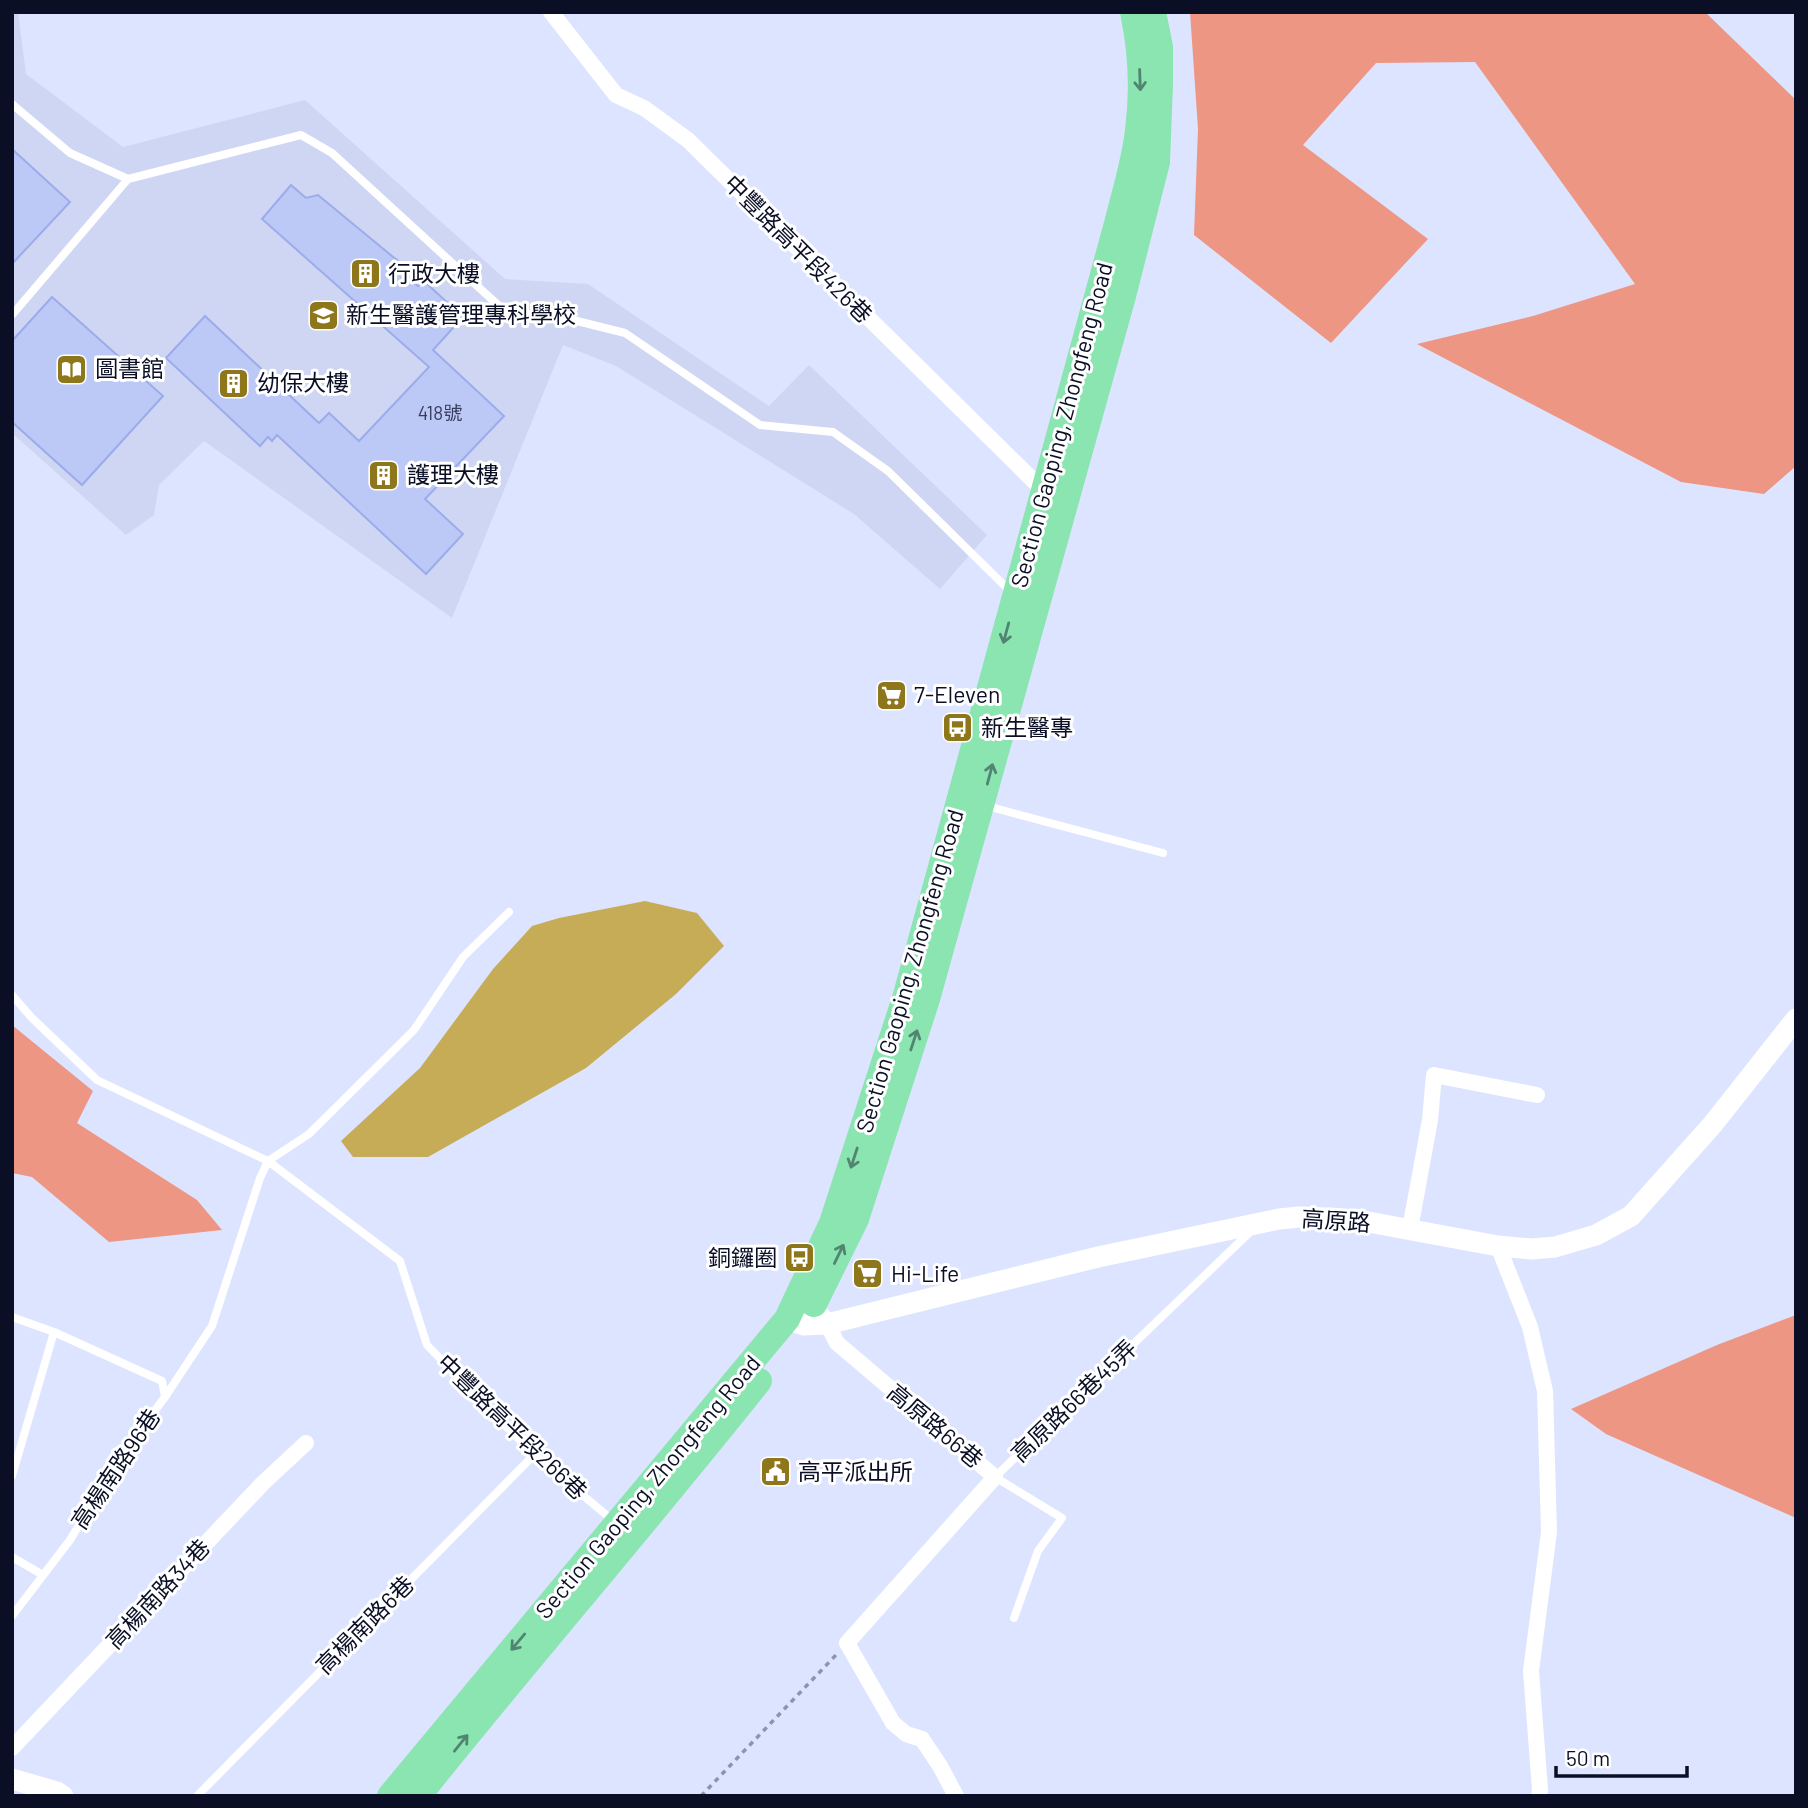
<svg xmlns="http://www.w3.org/2000/svg" width="1808" height="1808" font-family="Barlow,'Noto Sans TC',sans-serif">
	<style>
		.built { fill: #ced6f3 }
		.forest { fill: #ed9683 }
		.water { fill: #c6ac57 }
		.building { fill: #bcc8f6; stroke: #9caceb; stroke-width: 2 }
		.lines { fill: none; stroke-linecap: round; stroke-linejoin: round }
		.path { stroke: #8e94ad; stroke-width: 3.5; stroke-dasharray: 5 5; stroke-linecap: butt }
		.service { stroke: #fff; stroke-width: 8 }
		.minor { stroke: #fff; stroke-width: 16 }
		.tertiary { stroke: #fff; stroke-width: 21 }
		.primary { stroke: #8ae5b0; stroke-width: 26 }
		.oneway { stroke: #518572 }
		.labels { text-anchor: middle; stroke-width: 6; stroke-linejoin: round; paint-order: stroke }
		.number-label { font-size: 19px; fill: #373d5a }
		.street-label { font-size: 23px; fill: #0b0f26; stroke: #fff }
		.poi-label { font-size: 23px; fill: #0b0f26; stroke: #fff; text-anchor: start }
	</style>
	<rect width="100%" height="100%" fill="#dde4ff"/>
	<polygon class="built" points="12,12 18,12 26,74 123,147 305,100 505,279 588,284 769,406 809,365 987,535 940,589 854,514 616,366 563,345 452,618 204,441 159,485 154,515 126,535 12,433"/>
	<g class="forest">
		<polygon points="1190,12 1705,12 1796,100 1796,466 1764,494 1681,482 1417,344 1533,316 1635,284 1475,62 1376,63 1303,145 1428,239 1331,343 1194,235 1198,129"/>
		<polygon points="12,1025 93,1091 77,1123 197,1200 222,1230 109,1242 32,1177 12,1173"/>
		<polygon points="1796,1315 1796,1518 1606,1434 1571,1409 1717,1345"/>
	</g>
	<polygon class="water" points="645,901 697,913 724,946 676,994 586,1068 428,1157 353,1157 341,1141 420,1068 493,969 532,926 559,918"/>
	<g class="building">
		<polygon points="12,149 70,202 12,264"/>
		<polygon points="291,185 306,198 318,195 398,261 394,266 418,286 425,282 463,317 433,350 504,416 425,499 463,534 426,574 277,435 272,441 268,437 260,446 166,358 205,316 319,423 329,413 359,441 429,367 262,219"/>
		<polygon points="52,297 163,396 82,485 12,422 12,341"/>
	</g>
	<g class="lines">
		<polyline class="path" points="701,1796 836,1655"/>
		<g class="service">
			<polyline points="12,104 70,153 128,179 301,135 332,153 510,316 549,314 625,333 760,425 833,432 888,471 1012,593"/>
			<polyline points="12,315 128,179"/>
			<polyline points="983,805 1163,853"/>
			<polyline points="509,912 463,957 414,1030 309,1134 268,1161 400,1261 427,1345 534,1455 615,1522"/>
			<polyline points="12,995 32,1018 97,1080 268,1161 260,1178 212,1326 165,1397"/>
			<polyline points="12,1317 54,1332 12,1476"/>
			<polyline points="12,1557 43,1575"/>
			<polyline points="12,1616 70,1540 120,1457 165,1397 162,1381 54,1332"/>
			<polyline points="1014,1618 1038,1551 1062,1518 995,1477 1251,1231"/>
			<polyline points="197,1796 534,1455"/>
		</g>
		<g class="minor">
			<polyline points="551,12 616,95 644,108 688,140 1045,492"/>
			<polyline points="1410,1229 1430,1120 1434,1075 1537,1095"/>
			<polyline points="1498,1246 1530,1327 1545,1391 1549,1532 1531,1671 1540,1790 1539,1796"/>
			<polyline points="823,1316 837,1343 995,1477 847,1643 893,1723 906,1734 922,1739 940,1766 956,1796"/>
			<polyline points="12,1748 263,1483 306,1443"/>
		</g>
		<g class="tertiary">
			<polyline points="787,1319 804,1325 827,1324 1098,1257 1279,1219 1300,1217 1325,1218 1363,1221 1498,1246 1532,1249 1555,1247 1596,1235 1631,1216 1713,1124 1796,1019"/>
			<polyline points="12,1779 57,1792 63,1796"/>
		</g>
		<g class="primary">
			<polyline points="814,1304 856,1219 927,999 1123,296 1157,162 1160,84 1160,47 1153,12"/>
			<path d="M 390,1796 L 787,1319 L 832,1223 L 906,995 L 1118,220 C 1125,191 1135,160 1138,130 C 1143,92 1141,50 1133,12"/>
			<path d="M 418,1796 C 530,1656 648,1521 759,1381"/>
		</g>
	</g>
	<defs><path id="oneway-shaft" d="M-6 0H5M1.5-3L5.5 0L1.5 3" fill="none" stroke-width="1.6" stroke-linecap="round" stroke-linejoin="round" transform="scale(1.75)"/></defs>
	<g class="oneway">
		<use href="#oneway-shaft" transform="translate(1140 80) rotate(88)"/>
		<use href="#oneway-shaft" transform="translate(1006 633) rotate(105)"/>
		<use href="#oneway-shaft" transform="translate(990 774) rotate(-75)"/>
		<use href="#oneway-shaft" transform="translate(914 1040) rotate(-72)"/>
		<use href="#oneway-shaft" transform="translate(854 1158) rotate(108)"/>
		<use href="#oneway-shaft" transform="translate(839 1254) rotate(-64)"/>
		<use href="#oneway-shaft" transform="translate(518 1642) rotate(130)"/>
		<use href="#oneway-shaft" transform="translate(461 1743) rotate(-51)"/>
	</g>
	<defs>
		<symbol id="building-square" viewBox="-11 -11 22 22"><rect x="-9" y="-9" width="18" height="18" rx="4" fill="#8e761b" stroke="#fff"/><path d="M-4-6H4V6H1V3H-1V6H-4ZM-2.5-4.3h1.7v1.8h-1.7ZM.8-4.3h1.7v1.8H.8ZM-2.5-1h1.7V.8h-1.7ZM.8-1h1.7V.8H.8Z" fill="#fff"/></symbol>
		<symbol id="university-square" viewBox="-11 -11 22 22"><rect x="-9" y="-9" width="18" height="18" rx="4" fill="#8e761b" stroke="#fff"/><path d="M0-5L7-2L0 1L-7-2ZM-4 1L0 2.5L4 1V4Q0 6-4 4Z" fill="#fff"/></symbol>
		<symbol id="library-square" viewBox="-11 -11 22 22"><rect x="-9" y="-9" width="18" height="18" rx="4" fill="#8e761b" stroke="#fff"/><path d="M-6-4Q-3-5.5-.7-3.5V5Q-3 3-6 4ZM6-4Q3-5.5 .7-3.5V5Q3 3 6 4Z" fill="#fff"/></symbol>
		<symbol id="supermarket-square" viewBox="-11 -11 22 22"><rect x="-9" y="-9" width="18" height="18" rx="4" fill="#8e761b" stroke="#fff"/><path d="M-6-5.5h2.5l.6 2H6L4.5 2H-2.5L-4.4-4H-6ZM-1.5 3.2a1.3 1.3 0 1 0 .1 0ZM3 3.2a1.3 1.3 0 1 0 .1 0Z" fill="#fff"/></symbol>
		<symbol id="bus-square" viewBox="-11 -11 22 22"><rect x="-9" y="-9" width="18" height="18" rx="4" fill="#8e761b" stroke="#fff"/><path d="M-5-6H5V4H4V6H2V4H-2V6H-4V4H-5ZM-3.5-4V0h7V-4ZM-3.5 1.2v1.5H-2V1.2ZM2 1.2v1.5H3.5V1.2Z" fill="#fff"/></symbol>
		<symbol id="civic-square" viewBox="-11 -11 22 22"><rect x="-9" y="-9" width="18" height="18" rx="4" fill="#8e761b" stroke="#fff"/><path d="M-.6-6.5H3V-4.5H.6V-3L4-1V1h2V6H-6V1h2V-1L-.6-3ZM-1.2 2.5V6h2.4V2.5Z" fill="#fff"/></symbol>
	</defs>
	<g fill-rule="evenodd">
		<use href="#building-square" x="348" y="256" width="35" height="35"/>
		<use href="#university-square" x="306" y="298" width="35" height="35"/>
		<use href="#library-square" x="54" y="352" width="35" height="35"/>
		<use href="#building-square" x="216" y="366" width="35" height="35"/>
		<use href="#building-square" x="366" y="458" width="35" height="35"/>
		<use href="#supermarket-square" x="874" y="678" width="35" height="35"/>
		<use href="#bus-square" x="940" y="710" width="35" height="35"/>
		<use href="#bus-square" x="782" y="1240" width="35" height="35"/>
		<use href="#supermarket-square" x="850" y="1256" width="35" height="35"/>
		<use href="#civic-square" x="758" y="1454" width="35" height="35"/>
	</g>
	<g class="labels">
		<g class="number-label">
			<text x="440" y="420">418號</text>
		</g>
		<g class="street-label">
			<text transform="translate(798 249) rotate(45)" y="8">中豐路高平段426巷</text>
			<text transform="translate(1062 425) rotate(-75)" y="8">Section Gaoping, Zhongfeng Road</text>
			<text transform="translate(910 971) rotate(-74)" y="8">Section Gaoping, Zhongfeng Road</text>
			<text transform="translate(1336 1221) rotate(4)" y="8">高原路</text>
			<text transform="translate(1074 1401) rotate(-44)" y="8">高原路66巷45弄</text>
			<text transform="translate(935 1426) rotate(40)" y="8">高原路66巷</text>
			<text transform="translate(512 1427) rotate(44)" y="8">中豐路高平段266巷</text>
			<text transform="translate(116 1469) rotate(-56)" y="8">高楊南路96巷</text>
			<text transform="translate(648 1487) rotate(-50)" y="8">Section Gaoping, Zhongfeng Road</text>
			<text transform="translate(158 1594) rotate(-47)" y="8">高楊南路34巷</text>
			<text transform="translate(365 1625) rotate(-45)" y="8">高楊南路6巷</text>
		</g>
		<g class="poi-label">
			<text x="388" y="282">行政大樓</text>
			<text x="346" y="323">新生醫護管理專科學校</text>
			<text x="95" y="377">圖書館</text>
			<text x="257" y="391">幼保大樓</text>
			<text x="407" y="483">護理大樓</text>
			<text x="914" y="703">7-Eleven</text>
			<text x="981" y="736">新生醫專</text>
			<text x="777" y="1266" text-anchor="end">銅鑼圈</text>
			<text x="891" y="1282">Hi-Life</text>
			<text x="798" y="1480">高平派出所</text>
		</g>
	</g>
	<rect width="1808" height="1808" fill="none" stroke="#0b0f26" stroke-width="28"/>
	<path d="M1556 1766v10h131v-10" fill="none" stroke="#0b0f26" stroke-width="3.5"/>
	<text x="1566" y="1766" font-size="21" fill="#0b0f26" stroke="#ffffff" stroke-width="5" paint-order="stroke">50 m</text>
</svg>
